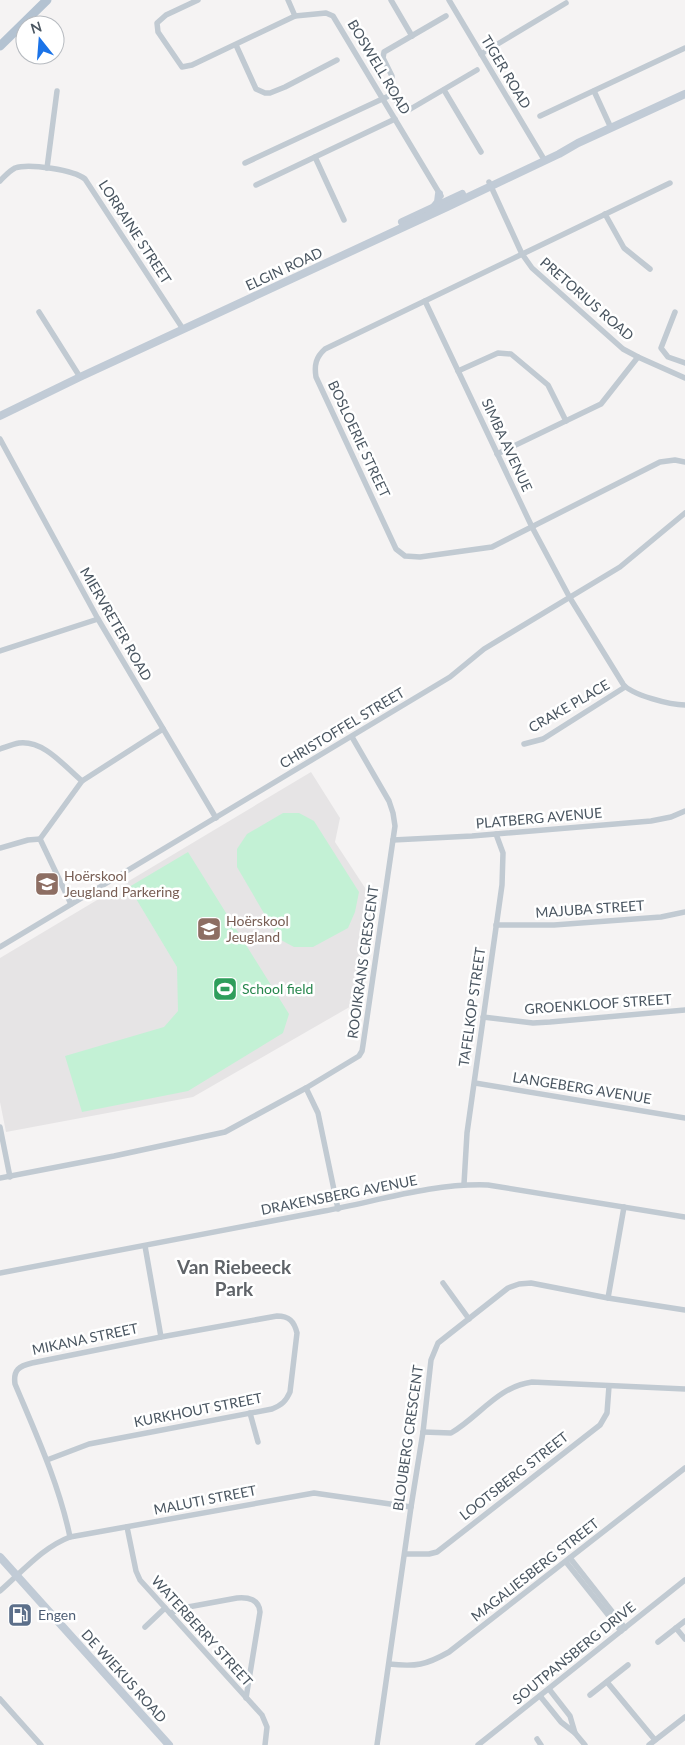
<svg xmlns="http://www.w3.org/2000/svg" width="685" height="1745" font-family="Lato,sans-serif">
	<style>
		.education { fill: #e6e4e5 }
		.pitch { fill: #c3f1d5 }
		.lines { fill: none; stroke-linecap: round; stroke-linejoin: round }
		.street { stroke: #c1cad2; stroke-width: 5.5 }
		.secondary { stroke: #c1cbd6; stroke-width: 8 }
		.primary { stroke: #b3c2d1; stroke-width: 9 }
		.labels { text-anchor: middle; stroke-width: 5; stroke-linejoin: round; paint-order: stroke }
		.street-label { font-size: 14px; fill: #4a5661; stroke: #fff }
		.education-label { font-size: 14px; fill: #785e54; stroke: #fff; text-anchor: start }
		.leisure-label { font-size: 14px; fill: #27864d; stroke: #fff; text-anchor: start }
		.service-label { font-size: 14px; fill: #4e5e75; stroke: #fff; text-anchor: start }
		.district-label { font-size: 19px; font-weight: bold; fill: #5f6368; stroke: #fff }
	</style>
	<rect width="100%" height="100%" fill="#f5f3f3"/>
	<polygon class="education" points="311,772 340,818 335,842 373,900 360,1001 193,1097 6,1132 0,1102 0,958"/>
	<g class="pitch">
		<polygon points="283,813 299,813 314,821 359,892 355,912 348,928 313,947 294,947 279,939 237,867 237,849 247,834"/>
		<polygon points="188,852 289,1014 283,1033 188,1091 82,1112 65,1056 164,1027 178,1011 177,967 129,887"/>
	</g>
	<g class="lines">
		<g class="street">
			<polyline points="198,0 166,15 157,23 158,32 182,67 192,65 295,16 326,13 333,16 441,196"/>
			<polyline points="288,0 295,16"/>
			<polyline points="391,0 412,36"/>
			<polyline points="449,0 545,161"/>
			<polyline points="446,16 384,52 383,58 392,76 392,92 400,107 403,110 407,111 477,70"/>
			<polyline points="236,45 256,89 265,93 270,93 285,87 337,60"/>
			<polyline points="481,54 566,3"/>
			<polyline points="444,90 481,152"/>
			<polyline points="594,91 611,128"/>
			<polyline points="540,116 685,48"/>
			<polyline points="315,157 344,220"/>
			<polyline points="245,163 393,94"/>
			<polyline points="47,168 57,91"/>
			<path d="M 0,181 C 5,176 9,171 15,168 C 29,163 74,170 85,179 L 183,329"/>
			<polyline points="489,182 522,254 532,268 623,349 638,357 685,378"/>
			<path d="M 670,183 L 325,349 C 316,357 314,365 316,377 L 396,549 L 405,556 L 420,557 L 492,547 L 660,462 L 675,460 L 685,462"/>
			<polyline points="256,185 395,119"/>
			<polyline points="605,214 624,248 650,269"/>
			<path d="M 425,301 L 532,527 L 570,598 L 623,684 C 631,695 671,705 685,705"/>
			<polyline points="39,312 80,377"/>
			<polyline points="675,312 661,348 668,357 685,363"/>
			<polyline points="458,371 498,353 511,354 548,385 566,421"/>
			<polyline points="0,439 98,619 216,818"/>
			<polyline points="497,454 601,404 638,357"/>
			<polyline points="0,651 98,619"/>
			<polyline points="524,744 543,739 625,687"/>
			<path d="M 0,749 C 6,747 13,744 19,743 C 44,740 64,766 82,781"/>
			<polyline points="393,840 472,836 651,821 671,817 685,811"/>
			<polyline points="0,848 28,840 40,839"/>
			<polyline points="71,904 40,839 82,781 163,729"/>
			<polyline points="496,925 554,925 661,917 685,912"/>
			<polyline points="0,947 450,677 484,649 620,567 685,513"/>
			<polyline points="483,1017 533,1023 550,1022 685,1010"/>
			<polyline points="475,1083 685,1118"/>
			<polyline points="306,1088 318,1113 338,1209"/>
			<polyline points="0,1127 10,1177"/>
			<polyline points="0,1178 114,1156 225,1132 306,1088 359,1056 362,1051 363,1045 395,826 393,813 389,801 352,737"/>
			<polyline points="464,1184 467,1133 502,885 503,853 496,834"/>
			<polyline points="145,1246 161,1337"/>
			<path d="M 0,1273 C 108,1253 216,1232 324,1211 C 378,1201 433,1183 488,1185 L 685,1217"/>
			<polyline points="443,1283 469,1319"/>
			<polyline points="608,1298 624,1207"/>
			<polyline points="250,1413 258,1442"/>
			<path d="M 423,1432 L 451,1433 C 480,1416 497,1387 532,1382 L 685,1389"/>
			<path d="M 47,1460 L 89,1444 L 272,1409 C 282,1405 286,1401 290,1392 L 297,1333 C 294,1321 289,1316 277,1316 L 161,1337 L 32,1363 C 19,1366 13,1370 15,1384 C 36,1434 59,1484 70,1537"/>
			<polyline points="127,1527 136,1571 140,1580 262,1715 267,1727 265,1745"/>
			<polyline points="405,1554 429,1554 437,1552 600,1425 607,1413 609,1386"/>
			<polyline points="570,1558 625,1628"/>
			<polyline points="566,1562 621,1631"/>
			<path d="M 0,1591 C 22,1572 43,1547 70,1537 L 314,1493 L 411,1507"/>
			<path d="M 170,1613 L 188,1607 L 237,1598 C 248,1597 259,1599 260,1612 L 246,1698"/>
			<polyline points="145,1627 165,1608"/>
			<polyline points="676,1628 685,1639"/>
			<polyline points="658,1642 685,1621"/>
			<path d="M 389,1664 C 416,1667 426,1665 449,1652 L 685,1468"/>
			<polyline points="607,1682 655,1740"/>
			<polyline points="549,1689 570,1716 575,1733"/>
			<polyline points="590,1695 628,1665"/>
			<polyline points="540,1696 561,1722 575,1733 585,1745"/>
			<polyline points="0,1699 41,1745"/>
			<polyline points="537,1739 541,1745"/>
			<polyline points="377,1745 411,1507 423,1432 431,1360 438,1343 508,1288 519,1284 531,1283 608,1298 685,1310"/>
			<polyline points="478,1745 685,1580"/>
			<polyline points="649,1745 685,1717"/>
		</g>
		<g class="secondary">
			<polyline points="434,207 438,202 439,194"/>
			<polyline points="402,222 462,194"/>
			<polyline points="0,416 80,377 447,207 559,154 578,143 685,94"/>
			<polyline points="0,1557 169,1745"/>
		</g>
		<polyline class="primary" points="0,46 47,0"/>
	</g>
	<defs>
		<symbol id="school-square" viewBox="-11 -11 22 22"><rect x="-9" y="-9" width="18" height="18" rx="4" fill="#8d6e63" stroke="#fff"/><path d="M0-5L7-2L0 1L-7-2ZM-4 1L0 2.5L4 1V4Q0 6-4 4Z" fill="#fff"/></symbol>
		<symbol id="stadium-square" viewBox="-11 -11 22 22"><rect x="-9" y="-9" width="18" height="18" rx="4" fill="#2e9e5b" stroke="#fff"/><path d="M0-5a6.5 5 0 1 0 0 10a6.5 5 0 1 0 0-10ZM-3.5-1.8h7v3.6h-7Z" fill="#fff"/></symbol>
		<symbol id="fuel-square" viewBox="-11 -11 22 22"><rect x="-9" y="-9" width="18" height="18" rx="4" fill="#5c6f8a" stroke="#fff"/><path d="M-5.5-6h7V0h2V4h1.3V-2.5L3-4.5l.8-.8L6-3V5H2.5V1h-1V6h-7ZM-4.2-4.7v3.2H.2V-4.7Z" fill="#fff"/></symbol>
	</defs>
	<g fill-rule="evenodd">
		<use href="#school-square" x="33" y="870" width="28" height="28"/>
		<use href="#school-square" x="195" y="915" width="28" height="28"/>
		<use href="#stadium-square" x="211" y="975" width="28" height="28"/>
		<use href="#fuel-square" x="6" y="1601" width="28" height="28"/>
	</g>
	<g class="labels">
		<g class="street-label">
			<text transform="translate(379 67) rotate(59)" y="5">BOSWELL ROAD</text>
			<text transform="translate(506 72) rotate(59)" y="5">TIGER ROAD</text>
			<text transform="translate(135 232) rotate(57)" y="5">LORRAINE STREET</text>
			<text transform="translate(284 269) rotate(-25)" y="5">ELGIN ROAD</text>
			<text transform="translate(587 299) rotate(41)" y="5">PRETORIUS ROAD</text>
			<text transform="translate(359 439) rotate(65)" y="5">BOSLOERIE STREET</text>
			<text transform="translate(507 445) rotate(65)" y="5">SIMBA AVENUE</text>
			<text transform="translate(116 624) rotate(60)" y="5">MIERVRETER ROAD</text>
			<text transform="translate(569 706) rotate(-30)" y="5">CRAKE PLACE</text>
			<text transform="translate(342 728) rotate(-31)" y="5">CHRISTOFFEL STREET</text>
			<text transform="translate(539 818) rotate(-5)" y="5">PLATBERG AVENUE</text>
			<text transform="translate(590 909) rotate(-4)" y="5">MAJUBA STREET</text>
			<text transform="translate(363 962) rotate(-82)" y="5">ROOIKRANS CRESCENT</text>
			<text transform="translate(598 1004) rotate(-4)" y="5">GROENKLOOF STREET</text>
			<text transform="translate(472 1007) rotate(-82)" y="5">TAFELKOP STREET</text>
			<text transform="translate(582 1088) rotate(9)" y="5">LANGEBERG AVENUE</text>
			<text transform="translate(339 1195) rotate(-11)" y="5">DRAKENSBERG AVENUE</text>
			<text transform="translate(85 1339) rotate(-12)" y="5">MIKANA STREET</text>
			<text transform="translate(198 1410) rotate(-11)" y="5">KURKHOUT STREET</text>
			<text transform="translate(408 1438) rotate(-82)" y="5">BLOUBERG CRESCENT</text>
			<text transform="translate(514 1476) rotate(-38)" y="5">LOOTSBERG STREET</text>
			<text transform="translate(205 1500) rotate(-11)" y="5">MALUTI STREET</text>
			<text transform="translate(535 1570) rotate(-38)" y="5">MAGALIESBERG STREET</text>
			<text transform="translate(202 1631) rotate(48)" y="5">WATERBERRY STREET</text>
			<text transform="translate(574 1653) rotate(-39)" y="5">SOUTPANSBERG DRIVE</text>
			<text transform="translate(124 1676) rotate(48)" y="5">DE WIEKUS ROAD</text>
		</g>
		<g class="education-label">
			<text x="64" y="881">Hoërskool<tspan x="64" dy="16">Jeugland Parkering</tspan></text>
			<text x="226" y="926">Hoërskool<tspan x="226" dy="16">Jeugland</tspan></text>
		</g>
		<g class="leisure-label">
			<text x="242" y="994">School field</text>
		</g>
		<g class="service-label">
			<text x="38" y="1620">Engen</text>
		</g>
		<g class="district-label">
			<text x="234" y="1274">Van Riebeeck<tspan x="234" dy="22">Park</tspan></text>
		</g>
	</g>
	<g transform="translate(40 40) rotate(343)"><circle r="24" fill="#ffffff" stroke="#b7bbc0"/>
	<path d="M0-4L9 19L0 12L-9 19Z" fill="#1a73e8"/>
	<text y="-8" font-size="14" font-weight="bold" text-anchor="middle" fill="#4a5661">N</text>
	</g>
</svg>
